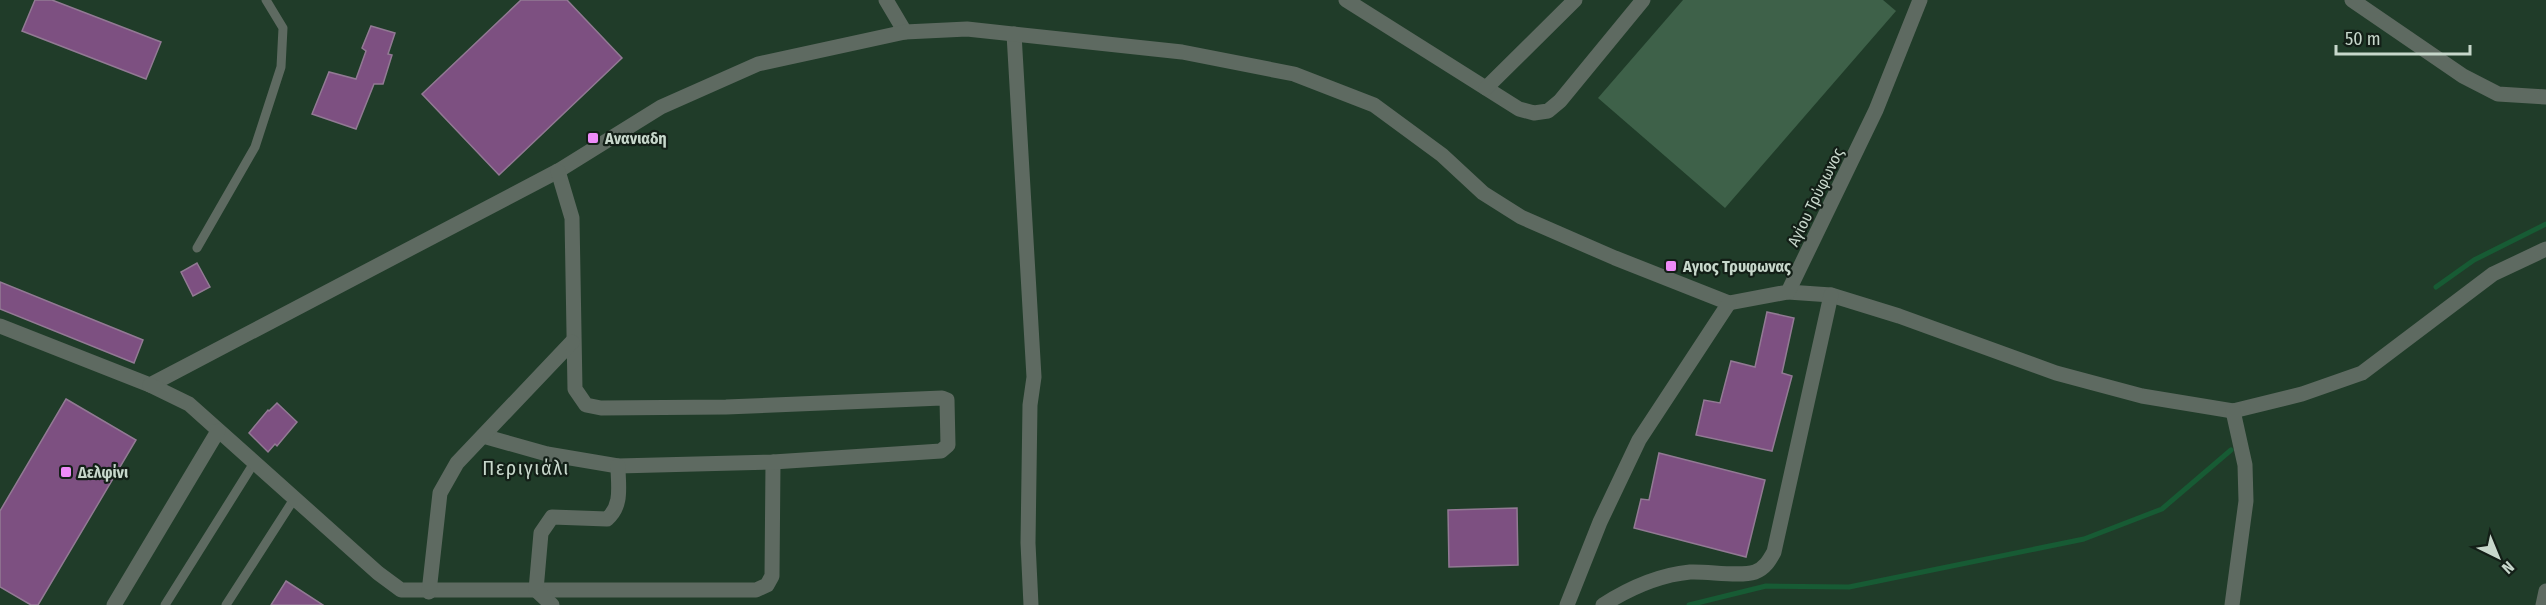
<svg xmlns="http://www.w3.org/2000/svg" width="2546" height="605" font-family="'Fira Sans Condensed',sans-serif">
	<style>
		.green { fill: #3e6149 }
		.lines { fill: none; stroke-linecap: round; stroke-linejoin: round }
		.stream { stroke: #175b34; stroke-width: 5 }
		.building { fill: #7d5081; stroke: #927a94; stroke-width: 1.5 }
		.lane { stroke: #5e6a61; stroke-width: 9 }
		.street { stroke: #5e6a61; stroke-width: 15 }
		.poi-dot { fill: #ee8bf8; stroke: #131f17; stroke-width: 2 }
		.labels { text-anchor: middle; stroke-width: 4.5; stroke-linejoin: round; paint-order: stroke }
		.poi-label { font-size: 16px; font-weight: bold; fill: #c7d7cb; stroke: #131f17; text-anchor: start }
		.street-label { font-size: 16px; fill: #c7d7cb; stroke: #131f17 }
		.quarter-label { font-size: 20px; letter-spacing: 1.5px; fill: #c7d7cb; stroke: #131f17 }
	</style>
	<rect width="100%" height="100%" fill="#203c29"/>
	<polygon class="green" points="1683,0 1883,0 1896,11 1725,208 1598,98"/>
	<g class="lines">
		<g class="stream">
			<polyline points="2436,287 2474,260 2546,224"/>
			<polyline points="1689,605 1766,586 1849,587 2084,539 2162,509 2231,450"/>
		</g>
	</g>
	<g class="building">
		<polygon points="35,0 52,0 161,42 146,79 22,31"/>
		<polygon points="521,0 567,0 622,58 499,175 422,94"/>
		<polygon points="371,26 395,33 388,54 392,55 383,84 374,84 356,129 312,114 329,72 356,79 366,51 362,48"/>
		<polygon points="197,263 210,287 193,296 181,272"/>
		<polygon points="0,282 143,340 134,363 0,309"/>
		<polygon points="1767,312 1794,318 1782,373 1792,376 1772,451 1696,435 1704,400 1720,403 1731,361 1755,367"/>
		<polygon points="66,399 136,440 38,605 31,605 0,587 0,511"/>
		<polygon points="277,403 297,422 277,446 275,444 268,452 249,433 268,410 269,411"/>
		<polygon points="1659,453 1765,480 1746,557 1634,528 1641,499 1649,500"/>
		<polygon points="1517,508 1518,565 1449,567 1448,510"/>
		<polygon points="286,581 323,605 271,605"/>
	</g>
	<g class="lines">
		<g class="lane">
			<polyline points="197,248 255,147 281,67 283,28 266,0"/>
			<polyline points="165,605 254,463"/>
			<polyline points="226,605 294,499"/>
		</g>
		<g class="street">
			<polyline points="886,0 905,32"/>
			<polyline points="1346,0 1519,109 1534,113 1548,111 1560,101 1643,0"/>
			<polyline points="2352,0 2463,76 2498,94 2546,97"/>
			<polyline points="1014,34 1034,377 1030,405 1028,543 1031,605"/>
			<polyline points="1486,88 1575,0"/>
			<polyline points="1788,292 1831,295 1899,316 2056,373 2142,396 2233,411 2302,394 2362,373 2493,274 2546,249"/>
			<polyline points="0,326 150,385 558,171 661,107 758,64 905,32 967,29 1182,52 1294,74 1374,105 1442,155 1483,193 1521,217 1615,258 1729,303 1788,292 1876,110 1920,0"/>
			<polyline points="150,385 189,404 378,573 401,590 756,590 767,585 772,576 773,462"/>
			<polyline points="483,436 547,454 618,466 773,462 941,451 948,445 947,400 942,398 726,407 601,408 586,405 575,389 572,218 558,171"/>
			<polyline points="429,592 440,493 457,463 572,342"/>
			<polyline points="114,605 218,431"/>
			<path d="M 552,605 L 536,590 L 541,533 L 552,517 L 607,519 C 623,505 618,486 618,466"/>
			<polyline points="1567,605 1600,522 1639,440 1729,303"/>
			<path d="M 1603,605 C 1628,589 1659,575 1690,572 C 1708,571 1739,577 1755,572 C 1765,568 1769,561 1774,552 L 1831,295"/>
			<polyline points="2232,605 2246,501 2245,465 2233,411"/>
			<polyline points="2543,605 2546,591"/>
		</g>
	</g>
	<g class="poi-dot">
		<rect x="587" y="132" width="12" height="12" rx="3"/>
		<rect x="1665" y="260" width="12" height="12" rx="3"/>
		<rect x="60" y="466" width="12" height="12" rx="3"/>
	</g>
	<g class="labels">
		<g class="poi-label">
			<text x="605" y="144">Ανανιαδη</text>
			<text x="1683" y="272">Αγιος Τρυφωνας</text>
			<text x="78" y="478">Δελφίνι</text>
		</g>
		<g class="street-label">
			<text transform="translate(1815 197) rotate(-64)" y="6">Αγίου Τρύφωνος</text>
		</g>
		<g class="quarter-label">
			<text x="526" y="475">Περιγιάλι</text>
		</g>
	</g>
	<g transform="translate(2498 557) rotate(137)" stroke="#131f17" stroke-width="4.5" paint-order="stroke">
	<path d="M0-4.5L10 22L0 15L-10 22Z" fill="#c7d7cb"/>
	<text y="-9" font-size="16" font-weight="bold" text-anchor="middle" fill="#c7d7cb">N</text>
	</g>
	<path d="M2336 45v9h134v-9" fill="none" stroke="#c7d7cb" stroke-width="3"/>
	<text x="2345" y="45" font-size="18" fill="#c7d7cb" stroke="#131f17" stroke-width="4.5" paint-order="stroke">50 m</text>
</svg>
